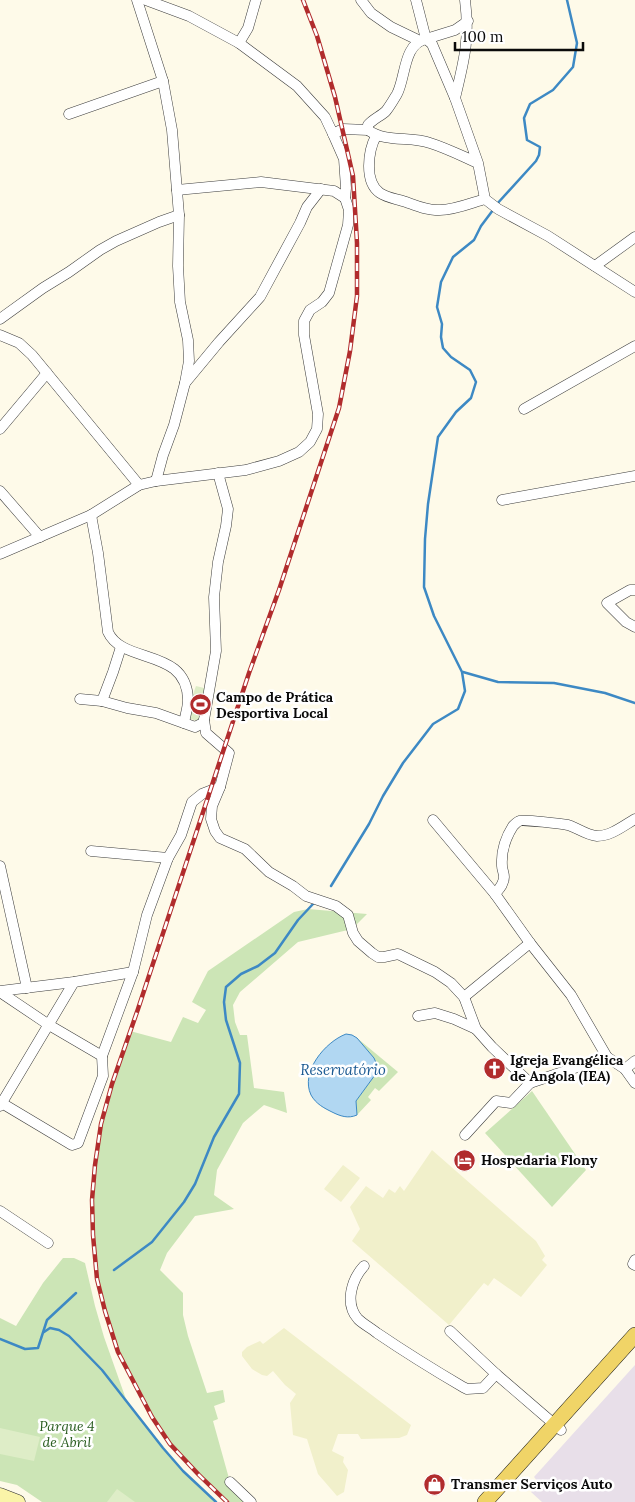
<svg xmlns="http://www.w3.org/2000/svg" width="635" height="1502" font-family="Lora,serif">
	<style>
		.industrial { fill: #e8dfe9 }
		.farmland { fill: #f1f0cb }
		.green { fill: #cce5b6 }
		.pitch { fill: #deedc7 }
		.water { fill: #b1d7f2; stroke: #3d89c4 }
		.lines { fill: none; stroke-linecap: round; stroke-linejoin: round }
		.stream { stroke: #3d89c4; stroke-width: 2.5 }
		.street-casing { stroke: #3d3d3d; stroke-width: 11 }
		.secondary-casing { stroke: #2c2c2c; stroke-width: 15 }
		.primary-casing { stroke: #1b1b1b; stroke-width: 16 }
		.street { stroke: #fff; stroke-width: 10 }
		.secondary { stroke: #faf4a8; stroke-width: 14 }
		.primary { stroke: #f0d467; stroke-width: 15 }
		.rail-casing { stroke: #b12c2d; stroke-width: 4.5 }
		.rail { stroke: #fff; stroke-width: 2.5; stroke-dasharray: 8; stroke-linecap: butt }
		.labels { text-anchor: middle; stroke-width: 5; stroke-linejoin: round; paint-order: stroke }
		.poi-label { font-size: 14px; font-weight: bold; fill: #0a0a0a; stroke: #fff; text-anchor: start }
		.park-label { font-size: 14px; font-style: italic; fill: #2a5d20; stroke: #fff }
		.water-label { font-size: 15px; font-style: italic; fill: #1d5b93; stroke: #fff }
	</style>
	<rect width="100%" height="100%" fill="#fefae9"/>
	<polygon class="industrial" points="635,1365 635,1502 542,1502 531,1492 540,1484 534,1477"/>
	<g class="farmland">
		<polygon points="432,1150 536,1241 545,1256 542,1260 547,1265 521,1297 494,1278 488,1286 484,1283 449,1325 352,1241 360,1229 350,1207 366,1186 383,1198 389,1189 395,1193 400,1186 404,1191"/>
		<polygon points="343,1165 360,1178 341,1202 324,1189"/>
		<polygon points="284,1328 411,1425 407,1435 399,1438 361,1439 358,1434 338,1434 332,1451 344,1457 343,1462 348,1470 344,1492 337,1496 318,1474 307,1439 293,1435 290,1403 296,1394 285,1385 273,1371 267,1376 262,1375 252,1369 242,1356 242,1352 247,1347 260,1341 263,1344"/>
	</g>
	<g class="green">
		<path d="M 308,909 L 367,914 L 352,929 L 298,942 L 240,992 L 233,1005 L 235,1022 L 240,1035 L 247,1035 L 254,1088 L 284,1092 L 287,1113 L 264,1105 L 243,1123 L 217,1170 L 214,1195 L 234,1209 L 195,1216 L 167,1253 L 160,1270 L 183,1293 L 183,1315 L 188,1336 L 207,1393 L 223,1390 L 225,1402 L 214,1406 L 218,1419 L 213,1421 L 230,1482 L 251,1502 L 227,1502 C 208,1483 185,1464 169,1442 C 155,1424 145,1404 134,1384 C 129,1373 124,1363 119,1353 C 115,1345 113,1336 110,1328 C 89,1262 89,1193 101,1125 C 107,1093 119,1062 130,1031 L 171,1042 L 183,1017 L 198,1023 L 206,1010 L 192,1002 L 208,971 L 294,912 Z"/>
		<polygon points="357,1038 398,1072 379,1091 375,1088 368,1097 371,1100 357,1115 356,1101 375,1075 377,1065 374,1058"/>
		<polygon points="532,1091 586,1170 552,1207 485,1133"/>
		<polygon points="63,1258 74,1258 85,1263 95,1306 104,1337 127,1402 163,1448 183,1471 216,1502 42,1502 17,1485 0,1481 0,1318 16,1326 43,1283"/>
	</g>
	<g class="pitch">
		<polygon points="196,686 204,688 215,693 203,723 185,717"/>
		<polygon points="0,1428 40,1437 34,1461 0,1454"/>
		<polygon points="117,1489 135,1502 107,1502"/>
	</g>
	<path class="water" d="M 346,1034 L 352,1035 L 357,1038 L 374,1058 L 377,1065 L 375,1075 L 356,1101 L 357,1115 C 348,1119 340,1116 332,1112 C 324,1108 316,1104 311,1095 C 300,1072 325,1042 346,1034 Z"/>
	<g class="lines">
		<g class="stream">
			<polyline points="496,205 536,161 539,155 540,147 527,140 524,118 530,104 553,90 573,67 577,43 567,0"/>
			<polyline points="463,672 498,682 554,683 605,693 635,703"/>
			<polyline points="331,886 369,824 383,796 403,763 433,724 458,709 465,691 462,672 434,616 424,587 425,539 428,504 438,437 456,412 471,398 476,382 470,370 451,357 443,348 441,337 442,324 437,307 441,282 453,257 474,240 481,226 493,210"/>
			<polyline points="114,1270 152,1242 184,1202 195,1184 214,1137 239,1094 240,1063 226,1020 224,1002 226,987 241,974 258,966 275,953 298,920 313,904"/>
			<polyline points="44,1332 50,1328 59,1330 69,1336 102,1370 163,1448 183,1471 216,1502"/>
			<polyline points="0,1339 25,1349 38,1348 47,1320 76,1293"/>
		</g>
		<defs>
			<g id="street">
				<polyline points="137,0 163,81 172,130 179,215 178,266 180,302 188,340 189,361 185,383 174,425 163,455 156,481"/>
				<polyline points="146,0 189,16 239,43 297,86 325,117 333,134 343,129 368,130"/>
				<polyline points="361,0 371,13 391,27 420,41"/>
				<polyline points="416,0 426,39 455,30 468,21"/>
				<polyline points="239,43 248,28 256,0"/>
				<path d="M 455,98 C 464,61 470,39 465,0"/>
				<polyline points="69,114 163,81"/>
				<path d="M 376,136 C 368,151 364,182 380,193 C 387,198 398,199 406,202 C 417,206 428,211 440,210 C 455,210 471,203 485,199"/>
				<path d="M 478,163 C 462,156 446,148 430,143 C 410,136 386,143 368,130 L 368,125 C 373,119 381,116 386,111 C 390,106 394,99 397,94 C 406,77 403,44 426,39 L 432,44 L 455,98 L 478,163 L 485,199 L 498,209 L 548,236 L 635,292"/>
				<polyline points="177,190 261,182 334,191 345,198"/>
				<polyline points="595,266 635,237"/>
				<polyline points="0,319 43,288 69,272 100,250 116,241 159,222 179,215"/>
				<polyline points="0,335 19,343 32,355 139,485"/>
				<polyline points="185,383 219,342 260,297 300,223 307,207 321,189"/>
				<polyline points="524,409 635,346"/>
				<polyline points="0,429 47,373"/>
				<polyline points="0,491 40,537"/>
				<polyline points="502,500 635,476"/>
				<path d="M 91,515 L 98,553 L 108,632 C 123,665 187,647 188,700 C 188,708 185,716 184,723"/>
				<polyline points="0,554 91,515 139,485 156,481 246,470 279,461 299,452 310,442 317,429 318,414 304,335 304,321 310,310 322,302 329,293 348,225 349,210 345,198 346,188 344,159 333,134"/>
				<polyline points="635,590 630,590 607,603 626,622 635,627"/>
				<polyline points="80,699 102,701 127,708 156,713 195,727 203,723 204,720"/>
				<polyline points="102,701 113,672 121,647"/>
				<polyline points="220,787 212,806 211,819 215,831 220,838 245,849 269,872 293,886 306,896 336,906 348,915 353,933 358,941 372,953 378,957 384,957 398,954 435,972 451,983 464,997 476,1029 492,1047 530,1083"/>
				<polyline points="433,820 495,894 530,943 571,995 607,1057 625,1069 635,1083"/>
				<polyline points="91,851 168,858"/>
				<polyline points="0,866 27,988"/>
				<path d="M 495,894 C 499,889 504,884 504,877 C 504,873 502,869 502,866 C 501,852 506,837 513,826 C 514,825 518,821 519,821 C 522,819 563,824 568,825 C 578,828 586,835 597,836 C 611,836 623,826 635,819"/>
				<polyline points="0,991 74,982 133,972"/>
				<polyline points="0,992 49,1025 102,1056"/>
				<polyline points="464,997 530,943"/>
				<polyline points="418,1016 435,1013 454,1019 476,1029"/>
				<polyline points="625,1069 635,1061"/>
				<polyline points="0,1102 72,1145 78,1143 103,1076 102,1056 133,972 147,915 168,858 181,835 192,802 202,794 220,787 229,753 206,733 204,720 216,651 214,597 218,562 226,526 228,509 218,473"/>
				<polyline points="0,1106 74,982"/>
				<polyline points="465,1135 496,1101 511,1103 530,1083 607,1057"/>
				<polyline points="0,1211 48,1243"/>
				<polyline points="635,1260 633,1264 635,1265"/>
				<path d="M 364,1266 C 352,1279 344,1303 358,1319 C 363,1324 371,1328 377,1333 C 405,1352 434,1370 463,1387 L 467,1389 L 483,1388 L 496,1374"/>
				<polyline points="450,1331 496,1374 561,1430"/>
				<polyline points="230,1482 251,1502"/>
			</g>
			<polyline id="secondary" points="0,1495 18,1502"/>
			<polyline id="primary" points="485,1502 635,1335"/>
		</defs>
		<use href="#street" class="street-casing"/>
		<use href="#secondary" class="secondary-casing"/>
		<use href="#primary" class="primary-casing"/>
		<use href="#street" class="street"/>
		<use href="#secondary" class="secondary"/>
		<use href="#primary" class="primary"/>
		<defs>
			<polyline id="rail" points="227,1502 199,1475 170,1444 152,1417 118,1352 105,1311 97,1279 93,1235 92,1200 95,1165 101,1124 112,1084 138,1009 249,673 279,590 339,408 350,351 357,296 357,243 353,176 335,97 317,36 303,0"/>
		</defs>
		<use href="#rail" class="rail-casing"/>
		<use href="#rail" class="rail"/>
	</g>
	<defs>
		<symbol id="stadium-disc" viewBox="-11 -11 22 22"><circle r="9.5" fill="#b12c2d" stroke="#fff"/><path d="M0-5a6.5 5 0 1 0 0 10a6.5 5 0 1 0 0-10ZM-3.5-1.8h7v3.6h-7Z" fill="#fff"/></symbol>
		<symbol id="church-disc" viewBox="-11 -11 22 22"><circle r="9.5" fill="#b12c2d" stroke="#fff"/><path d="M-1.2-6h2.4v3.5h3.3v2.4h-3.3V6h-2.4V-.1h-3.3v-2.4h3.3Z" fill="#fff"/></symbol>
		<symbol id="hotel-disc" viewBox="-11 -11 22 22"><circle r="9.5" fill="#b12c2d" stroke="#fff"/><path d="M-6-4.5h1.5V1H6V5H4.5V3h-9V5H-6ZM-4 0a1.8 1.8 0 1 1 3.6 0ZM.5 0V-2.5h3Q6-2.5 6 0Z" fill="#fff"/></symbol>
		<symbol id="shop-disc" viewBox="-11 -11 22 22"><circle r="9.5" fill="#b12c2d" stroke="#fff"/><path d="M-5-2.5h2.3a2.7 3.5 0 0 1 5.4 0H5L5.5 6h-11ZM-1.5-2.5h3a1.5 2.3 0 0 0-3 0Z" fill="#fff"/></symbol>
	</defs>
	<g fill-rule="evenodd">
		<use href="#stadium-disc" x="188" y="692" width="25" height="25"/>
		<use href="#church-disc" x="482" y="1056" width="25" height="25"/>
		<use href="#hotel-disc" x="452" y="1148" width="25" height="25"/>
		<use href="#shop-disc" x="422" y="1472" width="25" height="25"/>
	</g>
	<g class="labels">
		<g class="poi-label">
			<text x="216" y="702">Campo de Prática<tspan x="216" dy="16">Desportiva Local</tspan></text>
			<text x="510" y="1065">Igreja Evangélica<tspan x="510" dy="16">de Angola (IEA)</tspan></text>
			<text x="481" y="1165">Hospedaria Flony</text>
			<text x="451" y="1489">Transmer Serviços Auto</text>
		</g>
		<g class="park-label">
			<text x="67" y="1431">Parque 4<tspan x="67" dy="16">de Abril</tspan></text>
		</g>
		<g class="water-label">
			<text x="343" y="1075">Reservatório</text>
		</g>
	</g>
	<path d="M455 42v8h128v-8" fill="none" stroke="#0a0a0a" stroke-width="2.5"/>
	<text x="462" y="42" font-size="15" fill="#0a0a0a" stroke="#ffffff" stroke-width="4" paint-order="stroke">100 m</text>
</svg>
